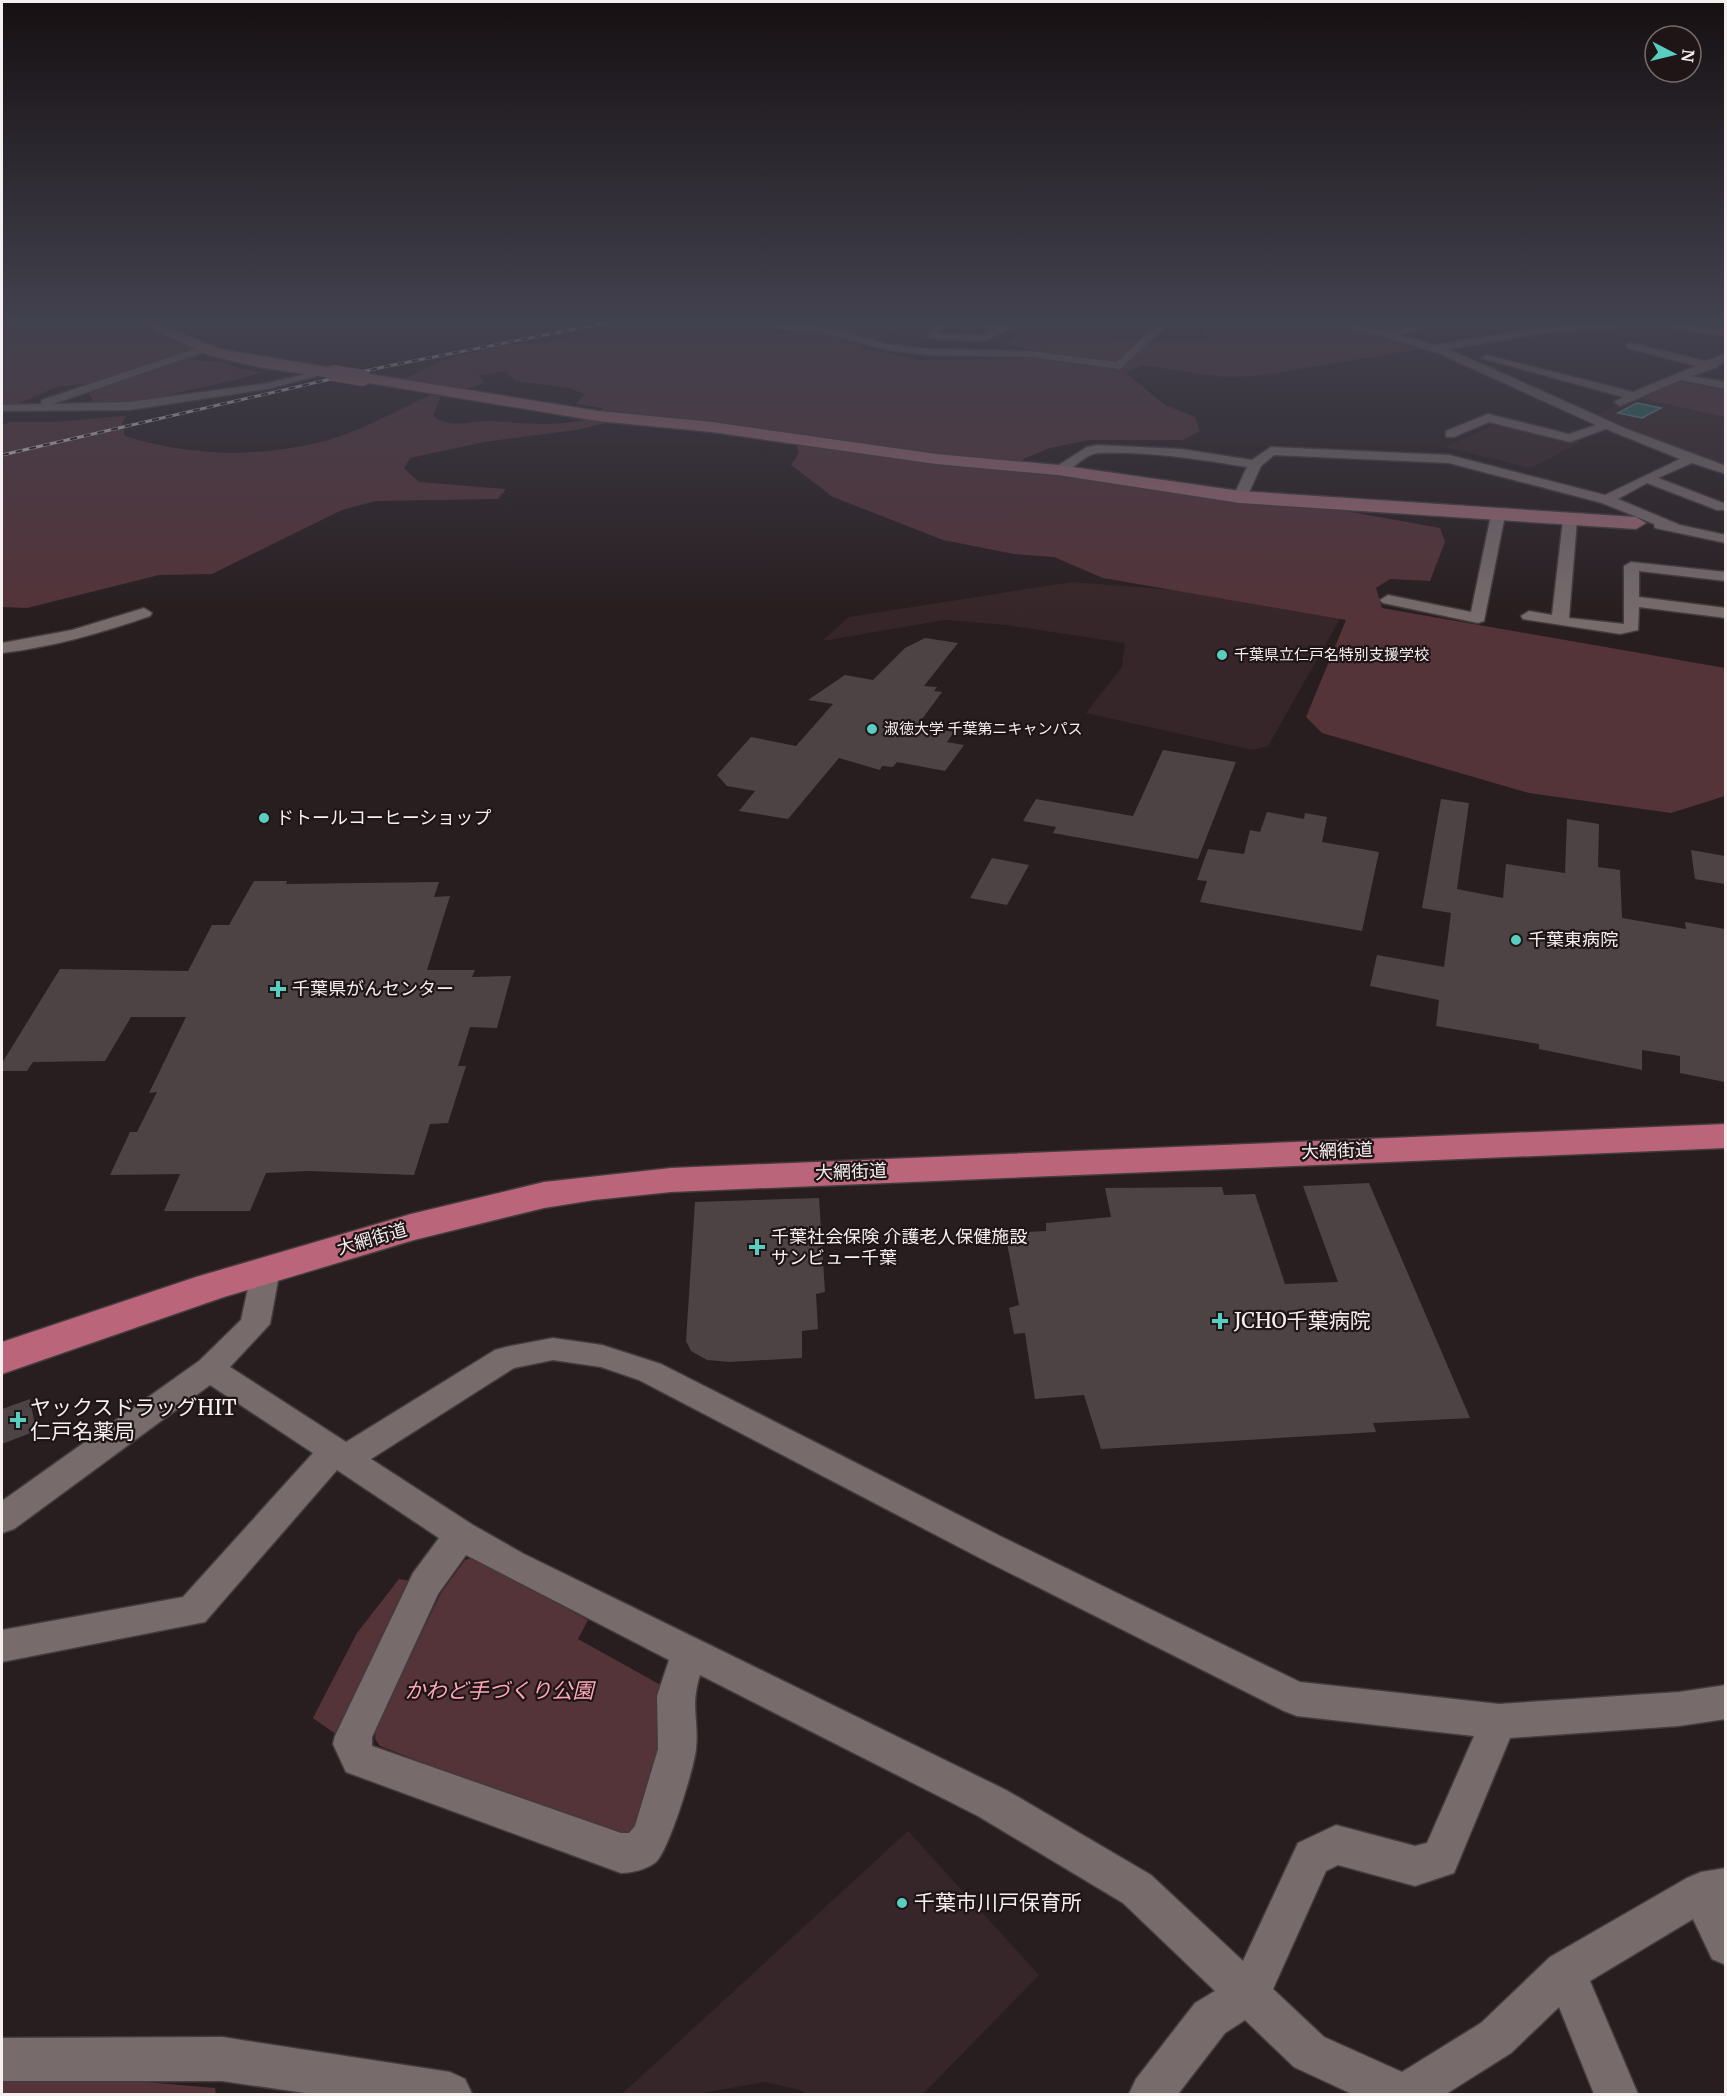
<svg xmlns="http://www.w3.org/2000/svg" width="1727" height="2096" font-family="Merriweather,'Noto Sans JP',serif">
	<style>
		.built { fill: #372629 }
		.green { fill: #543339 }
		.water { fill: #267169; stroke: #649792; stroke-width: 1.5 }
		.building { fill: #4d4244 }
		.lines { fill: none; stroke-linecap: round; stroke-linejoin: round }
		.street-casing { stroke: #433b3d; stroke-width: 3 }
		.secondary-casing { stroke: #433b3d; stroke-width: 3 }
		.primary-casing { stroke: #433b3d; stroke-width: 3 }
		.street { fill: #776b6c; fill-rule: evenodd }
		.secondary { fill: #986872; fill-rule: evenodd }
		.primary { fill: #ba6579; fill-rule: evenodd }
		.rail-casing { stroke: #ded7d8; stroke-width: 3 }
		.rail { stroke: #1f1517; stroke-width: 2; stroke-dasharray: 7; stroke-linecap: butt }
		.secondary-bridge-casing { stroke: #433b3d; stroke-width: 17; stroke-linecap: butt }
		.secondary-bridge { stroke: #986872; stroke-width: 16 }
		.poi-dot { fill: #58cec0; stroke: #1f1517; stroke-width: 2 }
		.labels { text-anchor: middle; stroke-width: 4.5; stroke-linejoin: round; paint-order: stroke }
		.far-poi-label { font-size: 15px; fill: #f6eff0; stroke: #1f1517; text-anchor: start }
		.poi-label { font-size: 18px; fill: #f6eff0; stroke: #1f1517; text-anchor: start }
		.street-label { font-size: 18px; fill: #f6eff0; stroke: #1f1517 }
		.near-poi-label { font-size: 21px; fill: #f6eff0; stroke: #1f1517; text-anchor: start }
		.near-park-label { font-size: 21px; font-style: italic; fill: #ffa7b7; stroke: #1f1517 }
	</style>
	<rect width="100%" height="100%" fill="#281e20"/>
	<g class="built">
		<polygon points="1682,379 1725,388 1725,468 1592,416"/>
		<polygon points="1501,422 1581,442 1531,468 1445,447"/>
		<polygon points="1072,582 1200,592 1341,617 1268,746 1253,750 1086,713 1122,667 1125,643 1006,625 945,620 822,641 849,617"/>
		<polygon points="908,1831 1039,1975 923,2094 806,2094 800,2090 765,2082 696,2094 622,2094"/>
	</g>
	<g class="green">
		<path d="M 2,323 L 166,323 L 153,333 L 219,345 L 190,360 L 222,362 L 240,369 L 262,372 C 239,380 218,384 194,389 C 159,397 132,406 94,403 L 84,384 L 56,387 L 2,411 Z"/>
		<path d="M 631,323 L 811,336 L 832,330 L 814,323 L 906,323 L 860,348 L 920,360 L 1045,358 L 1039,351 L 1007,344 C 1032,320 1098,338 1130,339 C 1157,341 1184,341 1210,341 L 1202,330 L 1210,325 L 1328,323 L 1425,348 L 1256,376 L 1224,377 L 1141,365 L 1126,373 L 1165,405 L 1195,417 L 1200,431 L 1183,440 L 1089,440 L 1050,448 L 1025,458 L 1015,467 L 1324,507 L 1440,528 L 1445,542 L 1430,581 L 1390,579 L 1376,588 L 1382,608 L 1725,668 L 1725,796 L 1671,813 L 1529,793 L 1322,733 L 1306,717 L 1346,620 L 1103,578 L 1054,557 L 1014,554 L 943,540 L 833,497 L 791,465 L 799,453 L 794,436 L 610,422 L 576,430 L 484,442 L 410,458 L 404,468 L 419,482 L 506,489 L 498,499 L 376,501 L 342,510 L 212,574 L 159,575 L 27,608 L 2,607 L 2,425 L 10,422 L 55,422 L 126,416 L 122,423 L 125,436 C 188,456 256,458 320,442 C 359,433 395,411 430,395 L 441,396 L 433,416 C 453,430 470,420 492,421 C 534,424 566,428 607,414 L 601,408 L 576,404 L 585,394 L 568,388 L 516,381 L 505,371 L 478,375 L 484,382 C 461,397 428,384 403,380 L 440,361 L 502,345 L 549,342 L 608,326 Z"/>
		<polygon points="1681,382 1725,391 1725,417 1640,398"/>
		<polygon points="471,1558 588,1620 578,1639 666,1688 665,1744 637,1830 618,1838 380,1746 375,1739 376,1727 441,1593 465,1560"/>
		<polygon points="399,1579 417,1582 344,1740 313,1718 357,1633"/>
		<polygon points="19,2071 215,2088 216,2094 2,2094 2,2072"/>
	</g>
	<polygon class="water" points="1637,403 1661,408 1642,418 1618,413"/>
	<g class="building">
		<polygon points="925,638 958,643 924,686 937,687 934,691 942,692 917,726 954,732 947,742 964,745 945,771 897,762 893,767 882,766 880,770 839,758 788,819 739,811 755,791 727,786 717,775 751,737 796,746 833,704 808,700 845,675 873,680 905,648"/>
		<polygon points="1163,750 1236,762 1198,859 1053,833 1056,827 1023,821 1036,799 1133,816"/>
		<polygon points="1441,799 1469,803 1457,889 1503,898 1506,864 1565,873 1567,819 1599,824 1598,867 1620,870 1622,918 1686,929 1685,922 1725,929 1725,1082 1680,1073 1680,1056 1642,1050 1642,1070 1539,1049 1539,1044 1436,1026 1439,1000 1370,986 1377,955 1444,967 1451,913 1422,908"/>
		<polygon points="1267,812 1304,819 1305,813 1327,817 1322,842 1379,852 1362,931 1200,902 1207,881 1197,880 1208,849 1244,854 1250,830 1260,832"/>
		<polygon points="1691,850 1725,856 1725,884 1695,879"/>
		<polygon points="992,858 1029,865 1007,905 970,898"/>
		<polygon points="254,881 287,881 286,884 439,882 434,897 450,896 427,970 475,970 472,977 511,976 497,1028 470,1027 458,1066 466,1066 448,1123 430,1124 414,1175 308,1171 266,1173 250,1211 164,1211 180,1174 110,1175 130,1132 137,1132 157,1092 149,1093 186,1017 131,1017 105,1061 33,1062 27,1071 2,1071 2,1063 60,969 188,971 212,925 229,925"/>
		<polygon points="1369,1183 1470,1418 1373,1423 1376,1432 1101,1449 1084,1395 1035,1399 1025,1333 1014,1334 1009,1308 1019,1305 1005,1233 1046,1231 1046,1223 1111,1217 1105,1188 1222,1187 1224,1195 1255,1194 1285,1284 1338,1282 1303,1186"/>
		<polygon points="819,1198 825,1292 816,1294 818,1329 802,1331 802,1358 730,1362 707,1360 691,1351 686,1341 695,1202"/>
		<polygon points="30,1399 36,1431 2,1444 2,1409"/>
	</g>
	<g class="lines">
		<defs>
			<g id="street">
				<polygon points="753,323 808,323 887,344 928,349 1032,351 1117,362 1159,323 1170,323 1120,369 1032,357 928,355 887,350 808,329 799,332"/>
				<polygon points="936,323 947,323 938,333 982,335 996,329 975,326 970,323 1000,323 1014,327 983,341 928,338 930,328"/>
				<path d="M 1336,323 C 1353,322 1367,330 1383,331 C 1399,332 1421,323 1440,323 L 1398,335 L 1435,345 L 1551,326 L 1601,323 L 1675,323 L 1726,330 L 1726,336 L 1651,325 L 1551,332 L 1448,349 L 1627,429 L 1726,466 L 1726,474 L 1692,463 L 1658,478 L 1726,504 L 1726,510 L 1717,510 L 1647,483 L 1618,499 L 1680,525 L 1726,535 L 1726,543 L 1655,528 L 1654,524 L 1602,503 L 1449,463 L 1274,455 L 1261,466 L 1247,497 L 1240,501 L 1233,497 L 1247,467 C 1199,459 1148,451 1099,453 C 1083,453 1070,477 1053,473 L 1051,470 L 1087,447 L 1097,445 L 1181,449 L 1252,460 L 1271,447 L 1449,455 L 1605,495 L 1680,459 L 1606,429 L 1570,442 L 1489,422 L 1454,437 L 1446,437 L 1446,431 L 1488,414 L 1569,434 L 1596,425 L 1438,353 Z"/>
				<polygon points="1631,343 1706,361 1726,354 1726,361 1715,368 1692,376 1726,382 1726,389 1681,380 1620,406 1614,402 1623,397 1481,358 1486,355 1633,392 1696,366 1627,348 1627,344"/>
				<polygon points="203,346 208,349 207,351 53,404 129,402 268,383 326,369 332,372 268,389 129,410 2,411 2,405 41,404 42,400"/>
				<polygon points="1498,511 1505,515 1484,621 1478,623 1383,603 1380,600 1388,595 1471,612 1491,515"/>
				<polygon points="1570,516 1577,520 1569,618 1624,624 1624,566 1631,562 1726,572 1726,581 1639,571 1639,597 1726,608 1726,618 1639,607 1638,630 1620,634 1523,619 1521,616 1529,611 1552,615 1563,520"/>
				<path d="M 144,608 L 152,613 L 150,616 C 102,633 52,647 2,653 L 2,643 L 72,630 Z"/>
				<path d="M 266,1260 L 276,1263 L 280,1270 L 270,1324 L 230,1367 L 346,1442 L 495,1350 L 506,1347 L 553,1338 L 602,1345 L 661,1364 L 1002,1537 L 1300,1682 L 1499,1704 L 1679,1692 L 1726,1685 L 1726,1719 L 1679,1726 L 1510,1738 L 1454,1873 L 1415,1886 L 1338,1865 L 1326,1871 L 1273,1989 L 1324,2037 L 1402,2072 L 1481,2023 L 1550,1957 L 1687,1878 L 1701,1872 L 1726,1868 L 1726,1965 L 1712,1959 L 1693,1919 L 1590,1981 L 1638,2094 L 1594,2094 L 1559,2007 L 1511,2053 L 1446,2094 L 1352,2094 L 1294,2067 L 1245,2020 L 1225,2033 L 1178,2094 L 1129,2094 L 1136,2079 L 1195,2003 L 1215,1991 L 1123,1903 L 978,1816 L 700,1675 C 690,1707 699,1720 696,1749 C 694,1768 669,1850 656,1862 C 647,1869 633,1873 621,1873 L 346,1772 L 333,1744 L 335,1736 L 413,1573 L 439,1538 L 337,1470 L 205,1622 L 2,1662 L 2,1630 L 183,1597 L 313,1453 L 210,1385 L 14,1529 L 2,1533 L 2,1501 L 199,1361 L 241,1320 L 252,1270 L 256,1263 ZM 553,1360 L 601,1367 L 639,1380 L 978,1557 L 1284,1711 L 1297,1716 L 1474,1736 L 1427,1843 L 1415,1846 L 1336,1825 L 1298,1843 L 1243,1961 L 1151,1875 L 1006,1790 L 524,1554 L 473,1525 L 371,1459 L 514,1368 ZM 466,1555 L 669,1660 L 657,1696 L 658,1749 L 635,1826 L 629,1833 L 621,1833 L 372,1746 L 372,1737 L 438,1594 Z"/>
				<polygon points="222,2037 450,2072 465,2079 472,2094 312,2094 222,2081 2,2081 2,2038"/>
			</g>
			<g id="secondary">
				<polygon points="138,323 157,323 220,349 333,368 341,373 333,378 263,368 211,356"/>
				<polygon points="363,373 598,411 712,422 936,454 1058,465 1240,491 1636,517 1646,523 1636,529 1240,503 1058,475 936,464 712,432 598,421 357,381 355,378"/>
			</g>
			<polygon id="primary" points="1726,1124 1726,1148 671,1192 594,1200 544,1208 414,1240 224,1297 2,1374 2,1342 196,1277 411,1214 544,1182 671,1168"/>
		</defs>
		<use href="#street" class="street-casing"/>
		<use href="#secondary" class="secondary-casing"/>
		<use href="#primary" class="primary-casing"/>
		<use href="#street" class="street"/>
		<use href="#secondary" class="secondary"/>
		<use href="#primary" class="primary"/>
		<defs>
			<polyline id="rail" points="2,455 383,367 606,323"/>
		</defs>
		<use href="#rail" class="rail-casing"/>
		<use href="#rail" class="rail"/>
		<defs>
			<polyline id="secondary-bridge" points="333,373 363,378"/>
		</defs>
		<use href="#secondary-bridge" class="secondary-bridge-casing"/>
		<use href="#secondary-bridge" class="secondary-bridge"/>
	</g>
	<linearGradient id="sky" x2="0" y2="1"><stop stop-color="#161012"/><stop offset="0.52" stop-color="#42414e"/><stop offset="1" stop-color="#42414e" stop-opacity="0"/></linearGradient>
	<rect width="1727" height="616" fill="url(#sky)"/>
	<g class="poi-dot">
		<circle cx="1222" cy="655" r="6"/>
		<circle cx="872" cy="729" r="6"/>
		<circle cx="264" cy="818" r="6"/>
		<circle cx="1516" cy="940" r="6"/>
		<path d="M275 980h6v6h6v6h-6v6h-6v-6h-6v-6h6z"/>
		<path d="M754 1238h6v6h6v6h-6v6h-6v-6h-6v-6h6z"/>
		<path d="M1217 1312h6v6h6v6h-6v6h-6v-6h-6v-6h6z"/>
		<path d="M15 1411h6v6h6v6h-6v6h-6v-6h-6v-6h6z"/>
		<circle cx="902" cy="1903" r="6"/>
	</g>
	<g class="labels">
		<g class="far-poi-label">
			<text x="1234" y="660">千葉県立仁戸名特別支援学校</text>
			<text x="884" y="734">淑徳大学 千葉第ニキャンパス</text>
		</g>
		<g class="poi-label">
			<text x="276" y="824">ドトールコーヒーショップ</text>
			<text x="1528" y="946">千葉東病院</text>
			<text x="292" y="995">千葉県がんセンター</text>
			<text x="771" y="1243">千葉社会保険 介護老人保健施設<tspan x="771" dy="21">サンビュー千葉</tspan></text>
		</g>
		<g class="street-label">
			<text transform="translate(1337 1151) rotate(-2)" y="6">大網街道</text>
			<text transform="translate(851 1172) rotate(-2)" y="6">大網街道</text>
			<text transform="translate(372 1239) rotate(-16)" y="6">大網街道</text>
		</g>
		<g class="near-poi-label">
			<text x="1234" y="1328">JCHO千葉病院</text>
			<text x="30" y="1415">ヤックスドラッグHIT<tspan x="30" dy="24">仁戸名薬局</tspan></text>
			<text x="914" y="1910">千葉市川戸保育所</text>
		</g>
		<g class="near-park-label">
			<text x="499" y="1698">かわど手づくり公園</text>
		</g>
	</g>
	<rect width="1727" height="2096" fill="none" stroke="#f6eff0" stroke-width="6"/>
	<g transform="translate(1673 54) rotate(97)"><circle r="28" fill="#1f1517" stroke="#756c6e" stroke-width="1.5"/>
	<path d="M0-4.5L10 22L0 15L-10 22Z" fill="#58cec0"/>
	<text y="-9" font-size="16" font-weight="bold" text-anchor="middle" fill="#f6eff0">N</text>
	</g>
</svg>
